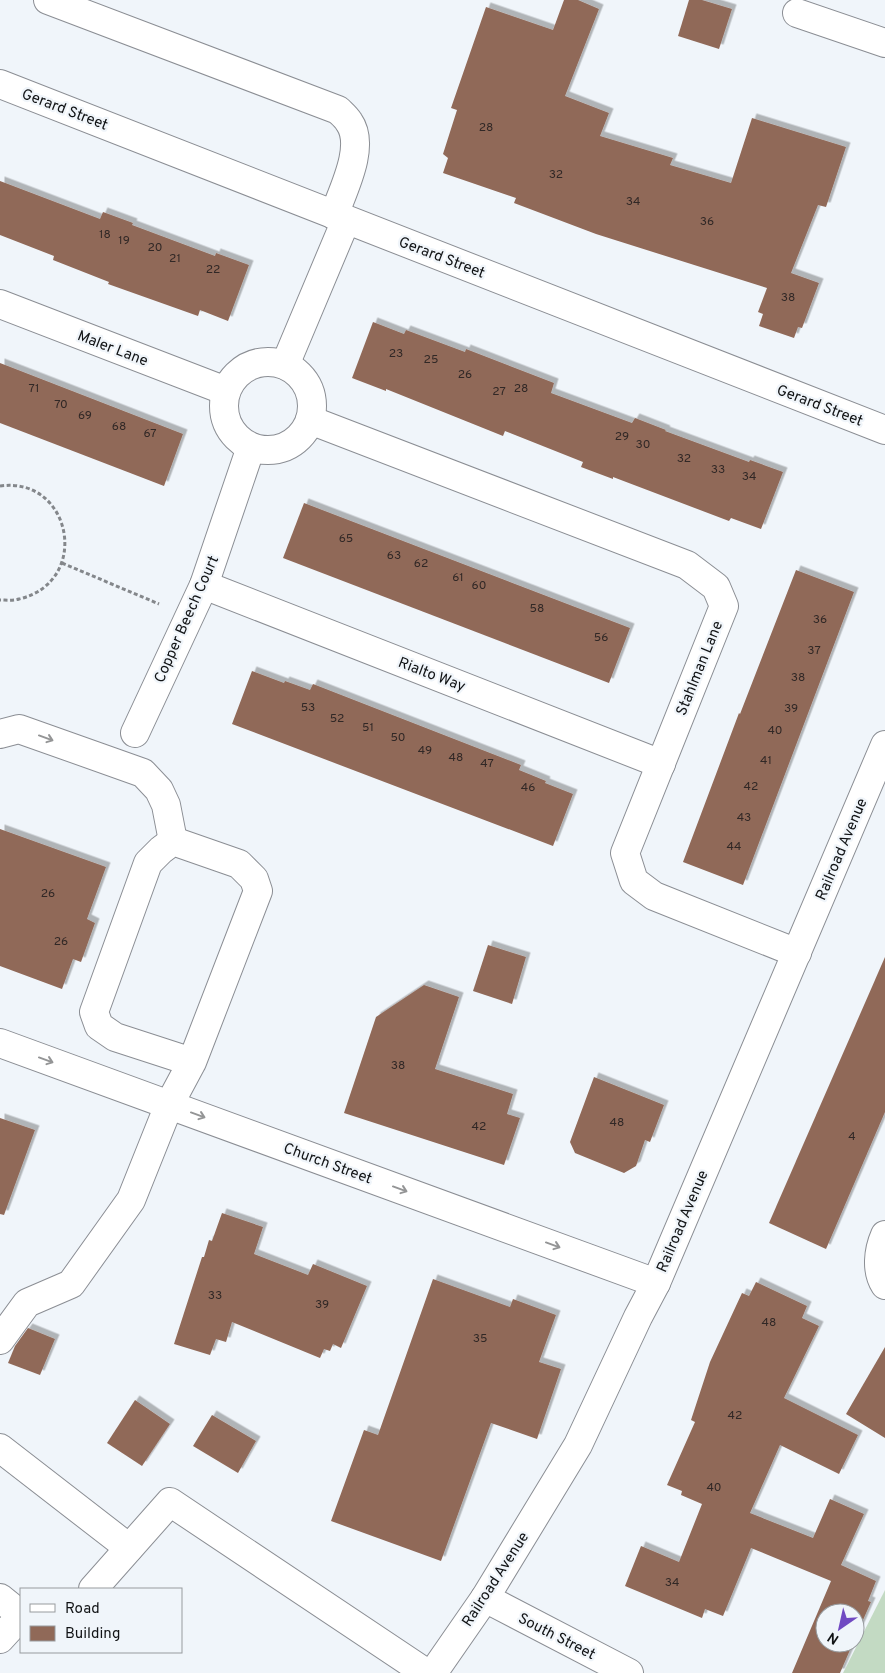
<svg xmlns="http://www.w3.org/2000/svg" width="885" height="1673" font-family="Overpass,sans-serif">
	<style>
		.green { fill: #c3dac3 }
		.building { fill: #906958; filter: url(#shadow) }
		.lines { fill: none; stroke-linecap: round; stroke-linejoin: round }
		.minor-casing { stroke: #8b8e94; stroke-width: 30 }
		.path { stroke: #84878b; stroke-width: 3; stroke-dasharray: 4 2.5; stroke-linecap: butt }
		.minor { stroke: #fff; stroke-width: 28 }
		.oneway { stroke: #949596 }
		.labels { text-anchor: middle; stroke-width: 4.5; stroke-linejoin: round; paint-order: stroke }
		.number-label { font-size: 12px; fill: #312826 }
		.street-label { font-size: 15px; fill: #111315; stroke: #f0f5fa }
	</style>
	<defs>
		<filter id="shadow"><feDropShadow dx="4.5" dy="-4.5" stdDeviation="0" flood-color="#0004"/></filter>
	</defs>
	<rect width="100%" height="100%" fill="#f0f5fa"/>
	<polygon class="green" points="885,1590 885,1673 843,1673"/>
	<g class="building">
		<polygon points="564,0 578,0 599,9 565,96 609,113 600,136 673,158 670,165 731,183 752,118 846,147 826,207 818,205 791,273 819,283 802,328 798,327 794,338 759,326 763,314 758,312 767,288 596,234 514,203 516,198 443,173 448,158 443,154 457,110 451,108 486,7 553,30"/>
		<polygon points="689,0 702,0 732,9 719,49 678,36"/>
		<polygon points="0,181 100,219 103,212 133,223 132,225 215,256 216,253 249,265 228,321 200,310 198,316 108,284 109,282 53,260 54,256 0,235"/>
		<polygon points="373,322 404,334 406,330 465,352 466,349 554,383 551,393 632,423 635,418 666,430 665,431 749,462 750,460 783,472 761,529 731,518 729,521 613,477 613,479 581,467 583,462 505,431 503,436 386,389 386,391 352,378"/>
		<polygon points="0,363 183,434 164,486 0,423"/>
		<polygon points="304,503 630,628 609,683 283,558"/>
		<polygon points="796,570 854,592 743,885 683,862 739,713 740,714"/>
		<polygon points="252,671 284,683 285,681 310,690 313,684 521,765 519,770 546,781 545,783 573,794 553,846 232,724"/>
		<polygon points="0,829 106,867 87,919 95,923 81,962 73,959 62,989 0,966"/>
		<polygon points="488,945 526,957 512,1004 473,991"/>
		<polygon points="885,957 885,1112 826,1249 769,1223"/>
		<polygon points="424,985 459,997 435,1069 513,1094 507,1114 520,1118 504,1165 344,1113 376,1017"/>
		<polygon points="594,1077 664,1105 650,1142 645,1140 636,1166 624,1173 575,1153 570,1142"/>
		<polygon points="0,1118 35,1130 4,1215 0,1214"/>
		<polygon points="222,1213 263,1227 254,1254 308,1275 313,1264 367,1286 341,1348 333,1344 330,1351 324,1349 320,1358 232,1322 226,1342 216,1339 210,1355 174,1344 202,1257 204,1257 209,1240 212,1241"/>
		<polygon points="433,1279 510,1307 513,1299 556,1315 539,1362 561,1369 537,1439 491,1423 441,1561 331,1521 364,1430 378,1435"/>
		<polygon points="756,1282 807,1306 802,1318 819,1326 784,1398 858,1435 839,1474 780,1445 750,1513 813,1538 830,1499 864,1514 841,1565 876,1581 868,1601 871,1602 855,1638 855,1613 825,1613 825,1643 853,1643 840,1673 792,1673 831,1581 751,1548 723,1616 705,1609 702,1618 625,1586 641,1546 679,1562 702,1504 681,1495 682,1491 667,1485 695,1422 691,1420 710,1362 742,1293 749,1296"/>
		<polygon points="28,1328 55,1339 40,1375 8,1363 15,1346"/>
		<polygon points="885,1347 885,1438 846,1414"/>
		<polygon points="135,1400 170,1424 142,1466 107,1443"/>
		<polygon points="212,1415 256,1441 238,1473 193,1446"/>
	</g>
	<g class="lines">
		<defs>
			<g id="minor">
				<path d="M 48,0 L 338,110 C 342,114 346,117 349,122 C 366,146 343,190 334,215"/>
				<polyline points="797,13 885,43"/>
				<polyline points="0,84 885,430"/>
				<polyline points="0,304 226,391"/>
				<circle cx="268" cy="406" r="44"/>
				<polyline points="285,365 346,220"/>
				<polyline points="310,420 687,565 716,587 724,606 625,853 634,881 654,896 797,953"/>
				<polyline points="204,585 661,764"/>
				<polyline points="135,733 204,585 251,447"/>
				<polyline points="0,734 19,729 143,773 159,790 166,805 173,841"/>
				<polyline points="0,1043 656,1283"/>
				<path d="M 885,1235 C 878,1251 876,1271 885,1285"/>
				<polyline points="0,1340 27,1303 71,1284 131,1200 169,1105 192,1062 258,891 254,879 239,864 173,841 161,850 148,863 94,1012 99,1026 115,1037 192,1062"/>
				<polyline points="0,1448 129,1548"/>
				<polyline points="93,1589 170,1502 426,1673"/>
				<polyline points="0,1598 21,1615"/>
				<polyline points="485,1598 629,1673"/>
				<polyline points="0,1639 21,1616"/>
				<polyline points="433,1673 485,1598 578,1445 638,1317 656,1283 885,745"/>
			</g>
		</defs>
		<use href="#minor" class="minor-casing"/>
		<g class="path">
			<path d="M 0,486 C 72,476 92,582 19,599 C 13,601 6,600 0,600"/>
			<polyline points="62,563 159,604"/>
		</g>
		<use href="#minor" class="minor"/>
	</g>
	<defs><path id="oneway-shaft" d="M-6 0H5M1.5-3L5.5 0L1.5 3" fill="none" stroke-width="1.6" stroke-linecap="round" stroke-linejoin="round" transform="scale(1.25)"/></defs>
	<g class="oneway">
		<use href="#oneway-shaft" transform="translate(46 738) rotate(20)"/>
		<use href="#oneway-shaft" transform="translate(46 1060) rotate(20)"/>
		<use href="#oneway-shaft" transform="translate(198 1115) rotate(20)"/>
		<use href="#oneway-shaft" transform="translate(400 1189) rotate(20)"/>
		<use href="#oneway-shaft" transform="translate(553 1245) rotate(20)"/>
	</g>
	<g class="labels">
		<g class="number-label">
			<text x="486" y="131">28</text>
			<text x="556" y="178">32</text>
			<text x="633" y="205">34</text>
			<text x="707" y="225">36</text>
			<text x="105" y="238">18</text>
			<text x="124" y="244">19</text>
			<text x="155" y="251">20</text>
			<text x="175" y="262">21</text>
			<text x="213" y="273">22</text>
			<text x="788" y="301">38</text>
			<text x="396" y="357">23</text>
			<text x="431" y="363">25</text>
			<text x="465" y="378">26</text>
			<text x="34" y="392">71</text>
			<text x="521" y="392">28</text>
			<text x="499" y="395">27</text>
			<text x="61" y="408">70</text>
			<text x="85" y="419">69</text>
			<text x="119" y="430">68</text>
			<text x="150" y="437">67</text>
			<text x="622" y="440">29</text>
			<text x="643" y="448">30</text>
			<text x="684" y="462">32</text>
			<text x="718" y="473">33</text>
			<text x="749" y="480">34</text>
			<text x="346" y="542">65</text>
			<text x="394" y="559">63</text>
			<text x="421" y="567">62</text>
			<text x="458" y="581">61</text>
			<text x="479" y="589">60</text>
			<text x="537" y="612">58</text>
			<text x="820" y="623">36</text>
			<text x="601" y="641">56</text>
			<text x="814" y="654">37</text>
			<text x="798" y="681">38</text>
			<text x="308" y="711">53</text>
			<text x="791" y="712">39</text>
			<text x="337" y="722">52</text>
			<text x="368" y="731">51</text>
			<text x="775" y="734">40</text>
			<text x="398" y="741">50</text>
			<text x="425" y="754">49</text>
			<text x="456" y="761">48</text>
			<text x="766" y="764">41</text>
			<text x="487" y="767">47</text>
			<text x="751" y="790">42</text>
			<text x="528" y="791">46</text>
			<text x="744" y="821">43</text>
			<text x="734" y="850">44</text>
			<text x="48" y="897">26</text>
			<text x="61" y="945">26</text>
			<text x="398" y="1069">38</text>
			<text x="617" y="1126">48</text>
			<text x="479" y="1130">42</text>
			<text x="852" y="1140">4</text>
			<text x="215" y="1299">33</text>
			<text x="322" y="1308">39</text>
			<text x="769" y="1326">48</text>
			<text x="480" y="1342">35</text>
			<text x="735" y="1419">42</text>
			<text x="714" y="1491">40</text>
			<text x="672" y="1586">34</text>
		</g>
		<g class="street-label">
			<text transform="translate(65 109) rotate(21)" y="5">Gerard Street</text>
			<text transform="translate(442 257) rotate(21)" y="5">Gerard Street</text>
			<text transform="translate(113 348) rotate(21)" y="5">Maler Lane</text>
			<text transform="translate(820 405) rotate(21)" y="5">Gerard Street</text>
			<text transform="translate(186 619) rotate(-66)" y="5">Copper Beech Court</text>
			<text transform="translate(699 668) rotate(-68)" y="5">Stahlman Lane</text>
			<text transform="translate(432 674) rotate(21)" y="5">Rialto Way</text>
			<text transform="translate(841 849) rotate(-67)" y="5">Railroad Avenue</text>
			<text transform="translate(328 1163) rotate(20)" y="5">Church Street</text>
			<text transform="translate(682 1221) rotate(-67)" y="5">Railroad Avenue</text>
			<text transform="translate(495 1579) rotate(-57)" y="5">Railroad Avenue</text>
			<text transform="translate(557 1636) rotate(27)" y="5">South Street</text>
		</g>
	</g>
	<rect x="20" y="1588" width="162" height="65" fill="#f0f5fa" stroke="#979b9e"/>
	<rect x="30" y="1604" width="25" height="8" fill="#ffffff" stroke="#979b9e"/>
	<text x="65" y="1613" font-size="15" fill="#111315">Road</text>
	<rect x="30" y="1626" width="25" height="15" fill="#906958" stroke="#979b9e"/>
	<text x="65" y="1638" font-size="15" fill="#111315">Building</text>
	<g transform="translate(840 1628) rotate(214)"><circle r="24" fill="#f0f5fa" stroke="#979b9e"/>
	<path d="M0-4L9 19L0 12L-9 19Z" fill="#7049c2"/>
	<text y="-8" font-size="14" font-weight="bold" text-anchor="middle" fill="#111315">N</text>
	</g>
</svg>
